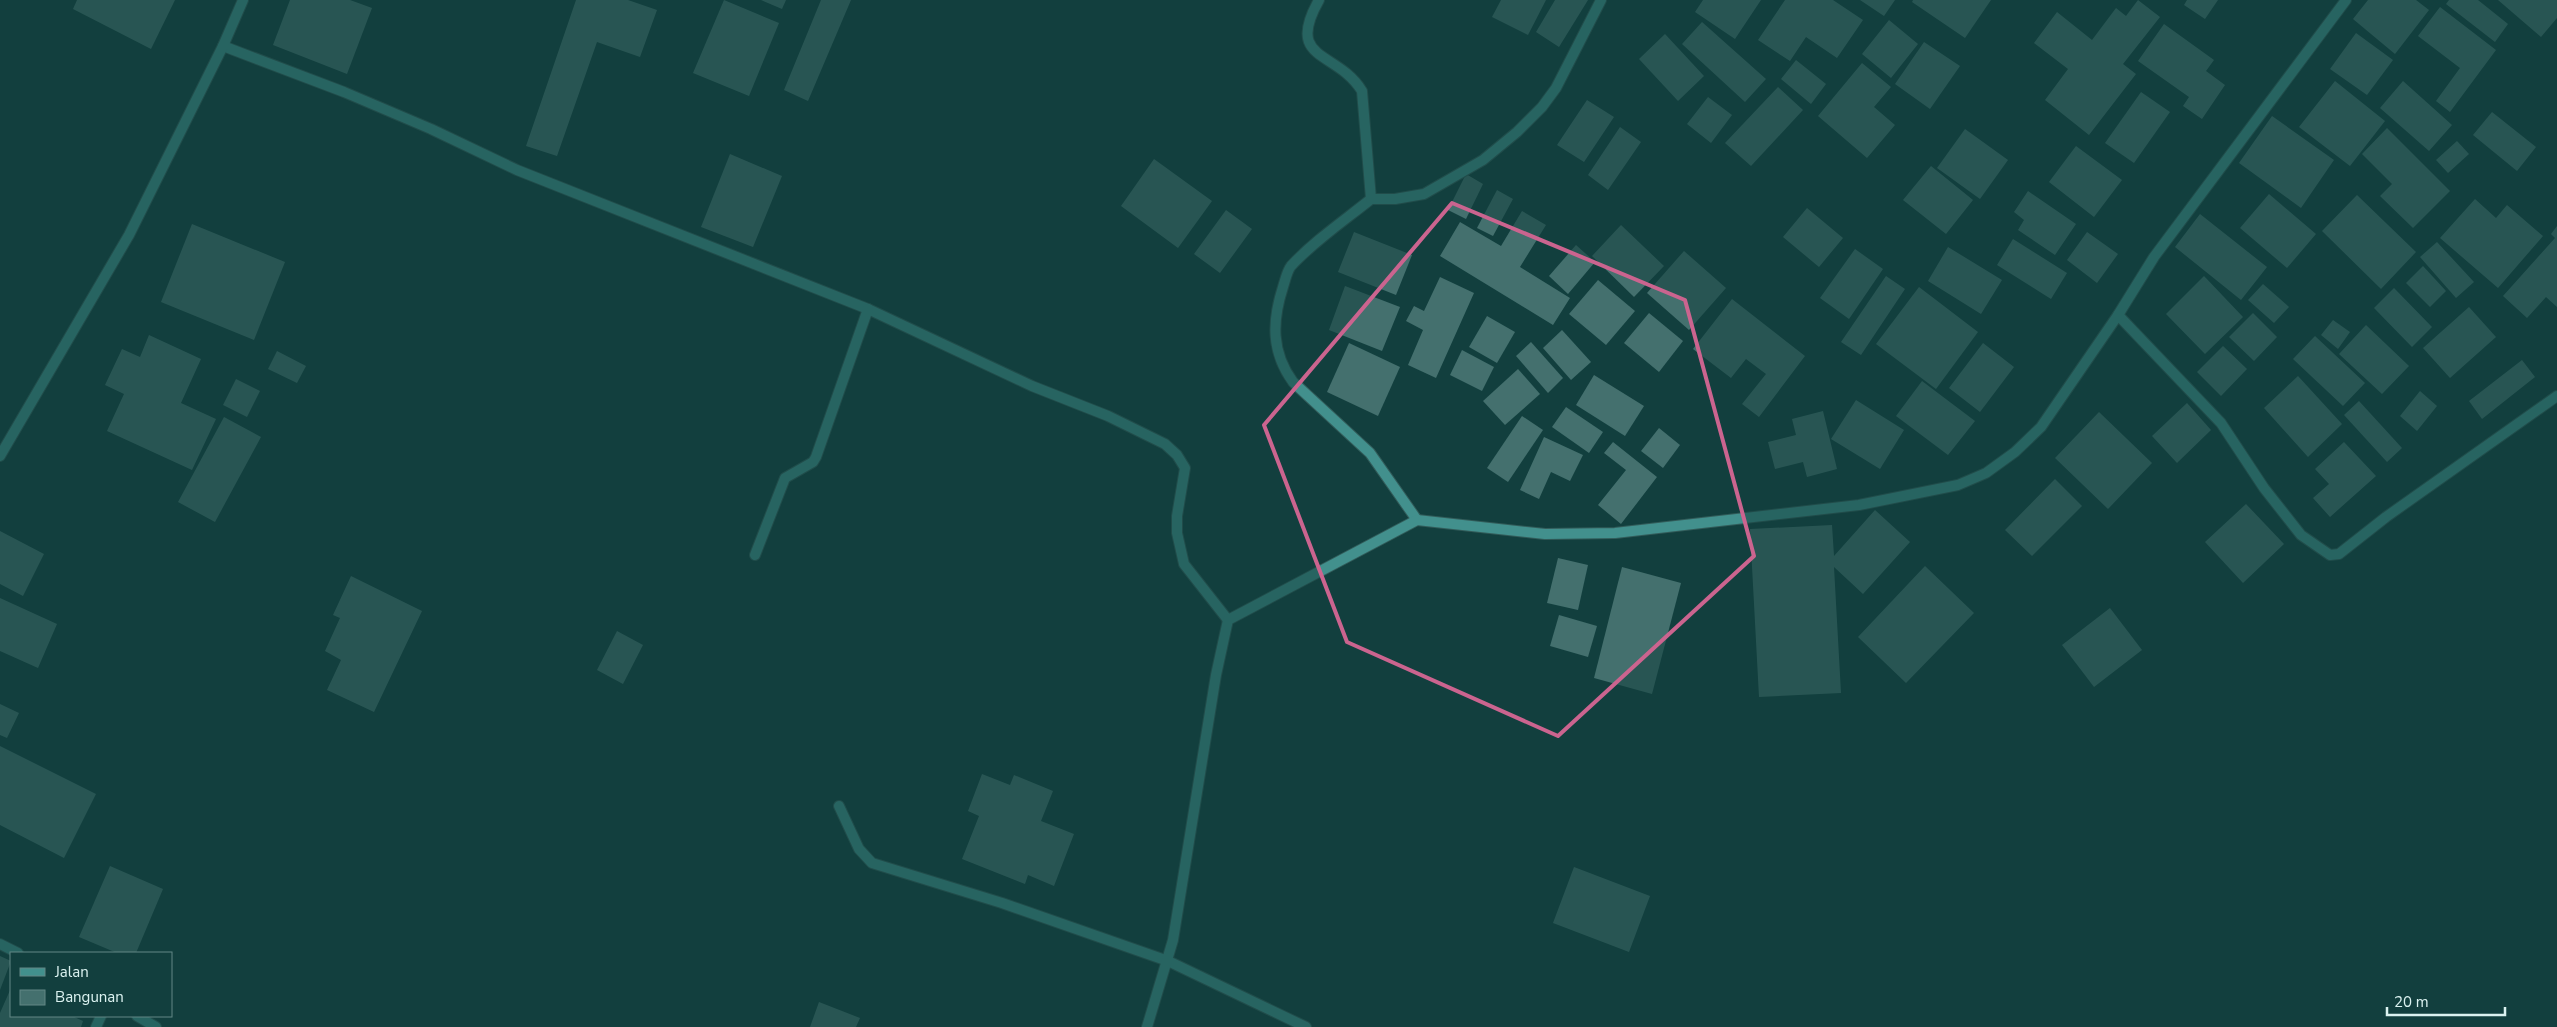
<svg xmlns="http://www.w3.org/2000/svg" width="2557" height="1027" font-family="'Nunito Sans',sans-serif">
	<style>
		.building { fill: #44706e }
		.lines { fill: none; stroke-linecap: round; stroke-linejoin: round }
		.service-casing { stroke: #325c5a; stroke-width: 12 }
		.minor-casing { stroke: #325c5a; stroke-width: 12 }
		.service { stroke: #42908d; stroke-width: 10 }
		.minor { stroke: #42908d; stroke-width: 10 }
		.marked { fill: none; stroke: #cb648f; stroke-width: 4; stroke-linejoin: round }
	</style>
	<rect width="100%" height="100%" fill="#123f3e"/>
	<g class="building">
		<polygon points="77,0 175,0 151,49 73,9"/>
		<polygon points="290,0 350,0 372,8 347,74 273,45"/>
		<polygon points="576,0 628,0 657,10 640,57 597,42 557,156 526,146"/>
		<polygon points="724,0 779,23 749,96 693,73"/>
		<polygon points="761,0 786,0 782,9"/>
		<polygon points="821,0 851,0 808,101 784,90"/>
		<polygon points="1501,0 1546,0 1528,35 1492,17"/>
		<polygon points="1555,0 1588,0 1559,47 1536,32"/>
		<polygon points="1703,0 1761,0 1735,39 1695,12"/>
		<polygon points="1785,0 1833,0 1863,20 1837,58 1806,37 1790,61 1758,40"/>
		<polygon points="1860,0 1895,0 1884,16"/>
		<polygon points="1913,0 1991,0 1965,38 1912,2"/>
		<polygon points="2138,0 2160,17 2123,64 2136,74 2089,135 2045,100 2068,69 2034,43 2057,12 2092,40 2116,8 2126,16"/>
		<polygon points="2187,0 2218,0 2205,19 2184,5"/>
		<polygon points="2368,0 2416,0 2429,10 2395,54 2353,19"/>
		<polygon points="2449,0 2478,0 2508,24 2495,42 2446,4"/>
		<polygon points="2498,0 2557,0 2557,18 2541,37"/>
		<polygon points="2440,7 2496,50 2450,112 2436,101 2460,68 2418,36"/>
		<polygon points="1889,20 1918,44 1891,78 1862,54"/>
		<polygon points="1702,22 1766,79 1745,102 1682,44"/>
		<polygon points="2164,24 2214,60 2206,71 2225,85 2202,119 2183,106 2189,97 2138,61"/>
		<polygon points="2356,33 2393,60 2367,95 2330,69"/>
		<polygon points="1665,34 1704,76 1678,101 1639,59"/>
		<polygon points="1924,42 1960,66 1930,109 1895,84"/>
		<polygon points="1796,60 1826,84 1811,104 1781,79"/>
		<polygon points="1862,63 1891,87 1874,107 1895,125 1867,158 1818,116"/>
		<polygon points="2335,81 2385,121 2350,166 2299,127"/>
		<polygon points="2403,81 2452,125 2429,151 2380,108"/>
		<polygon points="1778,87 1803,110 1751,166 1725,143"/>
		<polygon points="2141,92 2170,112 2134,163 2105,143"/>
		<polygon points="1708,97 1732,115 1711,143 1687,124"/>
		<polygon points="1587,100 1614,117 1584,162 1557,145"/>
		<polygon points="2492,112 2536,147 2517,171 2473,135"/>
		<polygon points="2272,116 2334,160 2301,208 2239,163"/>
		<polygon points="1620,127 1641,142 1608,190 1588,175"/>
		<polygon points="2387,128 2450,191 2413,228 2380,196 2392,184 2362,154"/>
		<polygon points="1965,129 2008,160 1980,199 1937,168"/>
		<polygon points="2457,141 2469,154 2448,173 2436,160"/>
		<polygon points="2076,146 2122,180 2094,217 2049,182"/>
		<polygon points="730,154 782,176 753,247 701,227"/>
		<polygon points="1154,159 1212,201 1178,248 1121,206"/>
		<polygon points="1931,166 1973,200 1946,234 1903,200"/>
		<polygon points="1466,174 1483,184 1466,219 1448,210"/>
		<polygon points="1497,190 1513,199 1493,236 1477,228"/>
		<polygon points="2028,191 2076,224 2055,255 2018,230 2024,220 2014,212"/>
		<polygon points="2269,194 2316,234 2287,268 2240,228"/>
		<polygon points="2357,195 2416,252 2381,289 2322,231"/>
		<polygon points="2475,199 2496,218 2507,205 2543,236 2498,288 2440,238"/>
		<polygon points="1807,208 1843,238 1819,267 1783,237"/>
		<polygon points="1226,210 1252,229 1220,273 1194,254"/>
		<polygon points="1522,211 1546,225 1520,267 1570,298 1553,325 1440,256 1460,222 1501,246"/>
		<polygon points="2200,214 2267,267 2241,300 2175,247"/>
		<polygon points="192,224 285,262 254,340 161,302"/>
		<polygon points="1621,225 1664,266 1634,297 1592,256"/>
		<polygon points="2557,226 2557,307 2546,297 2527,318 2503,296 2555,238 2551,234"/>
		<polygon points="1354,232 1412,255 1396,295 1338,272"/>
		<polygon points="2087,232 2118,254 2097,283 2067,260"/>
		<polygon points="2013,239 2067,273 2051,299 1997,265"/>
		<polygon points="2437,242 2474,282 2456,298 2420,257"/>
		<polygon points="1576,245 1595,262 1568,294 1549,276"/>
		<polygon points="1948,247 2002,280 1981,314 1928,281"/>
		<polygon points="1855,249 1883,269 1849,319 1820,298"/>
		<polygon points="1684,251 1726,288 1689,330 1647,293"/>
		<polygon points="2423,266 2446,291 2430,307 2406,283"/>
		<polygon points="1886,276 1905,289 1861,355 1841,342"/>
		<polygon points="2204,276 2243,317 2205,354 2166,314"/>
		<polygon points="1440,277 1474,293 1436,378 1408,365 1423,330 1406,321 1414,306 1424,311"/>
		<polygon points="1598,280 1635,311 1606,345 1569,314"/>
		<polygon points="2263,284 2289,307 2274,323 2248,300"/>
		<polygon points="1345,286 1400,307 1382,351 1329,330"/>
		<polygon points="1919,287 1978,332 1936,389 1876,344"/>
		<polygon points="2394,288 2432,327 2412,347 2374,308"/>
		<polygon points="1732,299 1805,356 1759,417 1742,404 1766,374 1746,359 1731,378 1693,349"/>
		<polygon points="2469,307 2496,337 2450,378 2423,348"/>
		<polygon points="1649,313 1683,341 1659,372 1624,343"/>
		<polygon points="2253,313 2277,337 2254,361 2229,337"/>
		<polygon points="1487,316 1515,332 1497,363 1469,347"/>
		<polygon points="2333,320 2350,332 2338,349 2321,335"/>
		<polygon points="2366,325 2409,366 2382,394 2339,354"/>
		<polygon points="1562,330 1591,362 1571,380 1543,348"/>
		<polygon points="149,335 201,359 181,403 216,419 192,470 107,431 124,394 105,385 122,349 140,357"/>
		<polygon points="2315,336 2365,383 2343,406 2293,359"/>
		<polygon points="1531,342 1563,378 1548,393 1516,356"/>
		<polygon points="1349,343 1400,367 1378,416 1327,392"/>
		<polygon points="1983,343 2014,367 1980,412 1949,388"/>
		<polygon points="2223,346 2247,369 2221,396 2197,372"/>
		<polygon points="1462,350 1494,367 1482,391 1450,375"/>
		<polygon points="277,351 306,366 297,383 268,369"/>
		<polygon points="2522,360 2535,377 2482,419 2469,401"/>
		<polygon points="1518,369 1540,394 1505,425 1483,401"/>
		<polygon points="1594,375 1644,406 1625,436 1576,405"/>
		<polygon points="2298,376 2342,424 2308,457 2264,408"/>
		<polygon points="236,379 260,391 247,417 223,405"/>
		<polygon points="1922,381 1975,421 1948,455 1896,416"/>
		<polygon points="2420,391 2437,406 2417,431 2400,416"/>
		<polygon points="1856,400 1904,430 1880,469 1831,439"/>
		<polygon points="2359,401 2402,448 2387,462 2344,415"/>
		<polygon points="2187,403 2211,430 2177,463 2152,436"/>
		<polygon points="1566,407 1603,432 1589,453 1552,427"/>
		<polygon points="1823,411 1837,469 1807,477 1803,462 1775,469 1768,442 1796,435 1792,419"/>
		<polygon points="2099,412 2152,463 2108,509 2055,458"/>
		<polygon points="1522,416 1543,430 1508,482 1487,468"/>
		<polygon points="224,417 261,437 215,522 178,502"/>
		<polygon points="1659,428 1680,445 1663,468 1641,451"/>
		<polygon points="1544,437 1583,455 1570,481 1551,472 1539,499 1520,490"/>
		<polygon points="1613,442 1657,477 1621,524 1598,505 1626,470 1604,453"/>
		<polygon points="2344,442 2376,476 2330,517 2313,498 2329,484 2315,469"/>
		<polygon points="2055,479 2082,506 2032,556 2005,530"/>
		<polygon points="2246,504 2284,544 2243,583 2205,542"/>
		<polygon points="1875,510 1910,542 1863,594 1834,567 1841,693 1759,697 1750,529 1832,525 1834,556"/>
		<polygon points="0,531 44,554 23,596 0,584"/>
		<polygon points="1558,558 1588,565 1578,610 1547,603"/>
		<polygon points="1925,566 1974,613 1906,683 1858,637"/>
		<polygon points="1622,567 1681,583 1652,694 1594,678"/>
		<polygon points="351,576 422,611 374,712 327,690 341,660 325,651 340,618 333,615"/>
		<polygon points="0,598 57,624 38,668 0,651"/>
		<polygon points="2110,608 2142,650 2094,687 2062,645"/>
		<polygon points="1559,615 1597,626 1588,657 1550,646"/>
		<polygon points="617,631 643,645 623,684 597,670"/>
		<polygon points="0,704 19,713 7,738 0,735"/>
		<polygon points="0,746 96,794 64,858 0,825"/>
		<polygon points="982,774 1010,785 1014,775 1053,791 1041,821 1074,834 1054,886 1028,875 1025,884 962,859 979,816 968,811"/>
		<polygon points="110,866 163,889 136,953 117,953 79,937"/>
		<polygon points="1574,867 1650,896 1629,952 1553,923"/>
		<polygon points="0,956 11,961 0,990"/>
		<polygon points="11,988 11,1016 72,1016 83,1021 81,1027 0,1027 0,1013"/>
		<polygon points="819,1002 860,1018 856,1027 810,1027"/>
	</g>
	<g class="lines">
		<defs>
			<polyline id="service" points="839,806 859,849 872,863 1002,903 1168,961 1306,1027"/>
			<g id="minor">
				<path d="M 1319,0 C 1284,62 1337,50 1362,91 L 1371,199 C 1345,220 1314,241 1291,266 C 1287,271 1285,281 1283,287 C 1272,321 1271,352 1293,382 L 1370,453 L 1417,520"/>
				<polyline points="223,46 344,92 431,129 517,170 868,309 1032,386 1108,416 1165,444 1177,455 1185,468 1177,516 1177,533 1184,564 1228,620"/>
				<polyline points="1371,199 1395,199 1424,194 1483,160 1517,132 1542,107 1556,88 1601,0"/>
				<polyline points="2118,315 2221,423 2264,488 2301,535 2330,555 2339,554 2386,517 2557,396"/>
				<polyline points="0,456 129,235 223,46 243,0"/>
				<polyline points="755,555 785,478 813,462 816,457 868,309"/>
				<polyline points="0,944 18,953"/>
				<polyline points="137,1016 156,1027"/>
				<polyline points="96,1027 101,1016"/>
				<polyline points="1147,1027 1173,940 1216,675 1228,620 1417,520 1545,534 1615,533 1859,505 1958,485 1986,473 2015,452 2041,427 2118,315 2154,257 2346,0"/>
			</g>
		</defs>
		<use href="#service" class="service-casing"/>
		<use href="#minor" class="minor-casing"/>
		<use href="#service" class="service"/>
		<use href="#minor" class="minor"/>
	</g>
	<path d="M0 0H2557V1027H0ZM 1452,203 L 1685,300 L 1754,556 L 1558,736 L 1347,642 L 1264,425 Z" fill="#123f3e" fill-opacity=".55" fill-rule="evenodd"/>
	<path class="marked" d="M 1452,203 L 1685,300 L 1754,556 L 1558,736 L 1347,642 L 1264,425 Z"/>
	<rect x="10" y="952" width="162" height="65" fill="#123f3e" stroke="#628785"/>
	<rect x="20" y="968" width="25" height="8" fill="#42908d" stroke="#628785"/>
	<text x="55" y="977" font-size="15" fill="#dbf2f0">Jalan</text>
	<rect x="20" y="990" width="25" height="15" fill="#44706e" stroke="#628785"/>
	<text x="55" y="1002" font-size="15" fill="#dbf2f0">Bangunan</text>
	<path d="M2387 1007v8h118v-8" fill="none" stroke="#dbf2f0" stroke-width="2.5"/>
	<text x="2394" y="1007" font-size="15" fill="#dbf2f0" stroke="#123f3e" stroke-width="4" paint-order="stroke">20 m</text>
</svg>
